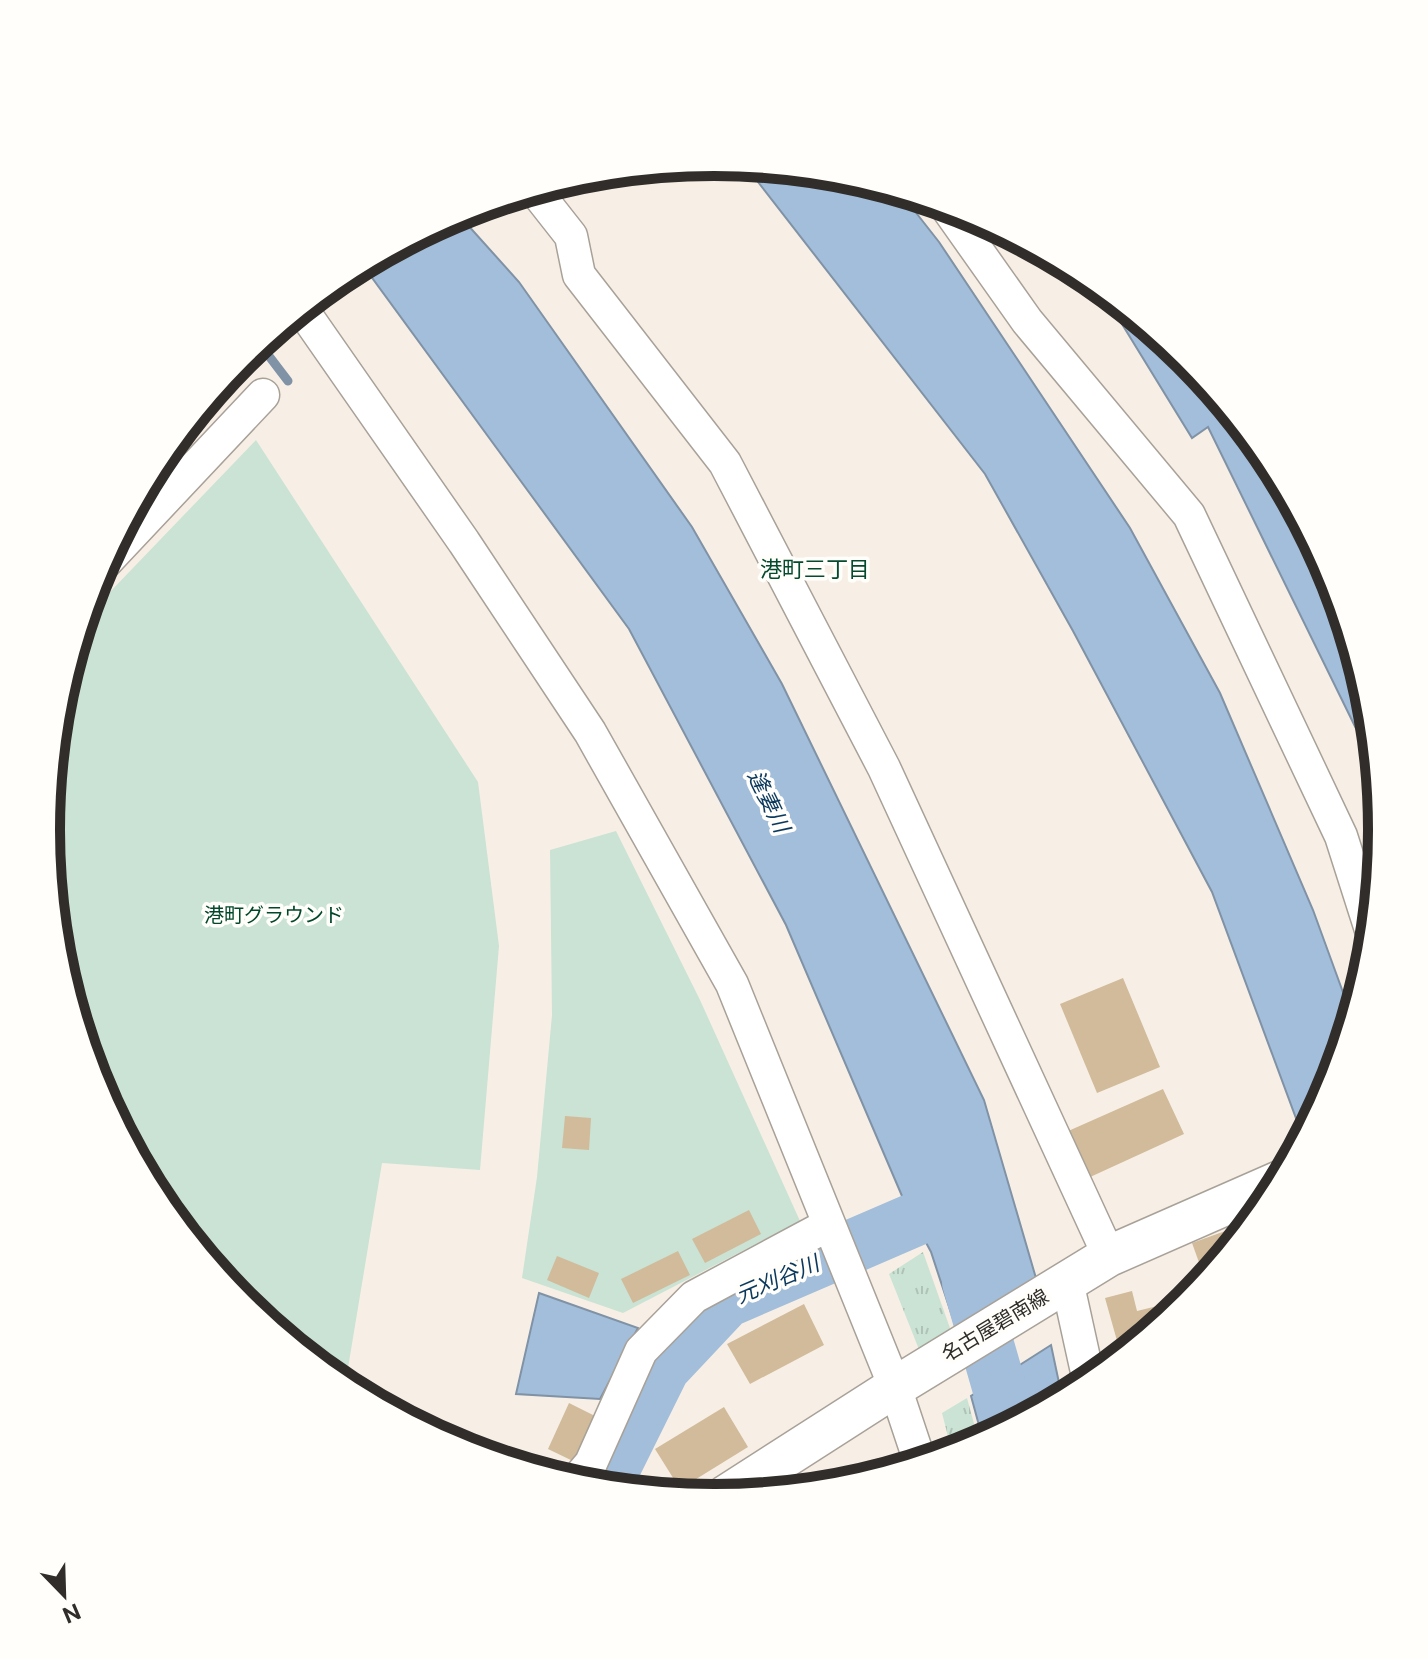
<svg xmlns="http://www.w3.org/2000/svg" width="1428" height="1659" font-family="'Public Sans','Noto Sans JP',sans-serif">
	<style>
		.grass { fill: url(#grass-tufts) }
		.park { fill: #cae3d4 }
		.water { fill: #a2beda; stroke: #8092a5; stroke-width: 2 }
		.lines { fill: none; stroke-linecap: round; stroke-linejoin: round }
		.stream { stroke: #8092a5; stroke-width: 9 }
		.river { stroke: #a2beda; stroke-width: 54 }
		.building { fill: #d1bb9b }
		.minor-casing { stroke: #a8a198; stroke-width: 35 }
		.major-casing { stroke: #a8a198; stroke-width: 43 }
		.minor { stroke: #fff; stroke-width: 32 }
		.major { stroke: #fff; stroke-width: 40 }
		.labels { text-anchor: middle; stroke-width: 7; stroke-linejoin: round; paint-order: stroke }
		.park-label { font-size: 20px; fill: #00472c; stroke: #fffefb }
		.street-label { font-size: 20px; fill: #302d2a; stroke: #fffefb }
		.neighbourhood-label { font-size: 22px; fill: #044a2f; stroke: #fffefb }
		.water-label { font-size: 22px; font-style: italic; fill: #0b395e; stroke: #fffefb }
		.rim { fill: none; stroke: #302d2a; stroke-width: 10 }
	</style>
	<defs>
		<pattern id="grass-tufts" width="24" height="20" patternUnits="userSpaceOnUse" patternTransform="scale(2)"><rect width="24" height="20" fill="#cae3d4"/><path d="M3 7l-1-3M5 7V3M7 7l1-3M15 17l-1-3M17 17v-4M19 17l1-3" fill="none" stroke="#aec3b6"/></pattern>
	</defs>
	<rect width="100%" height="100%" fill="#f7efe5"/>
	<g class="grass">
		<polygon points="923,1252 956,1345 924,1362 889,1274"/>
		<polygon points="967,1398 979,1442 952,1452 942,1413"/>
	</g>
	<g class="park">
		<polygon points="256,440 478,782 499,946 480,1170 382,1163 345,1386 241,1302 158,1200 97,1085 59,959 46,829 59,699 83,620"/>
		<polygon points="616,831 700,1000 800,1221 623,1313 522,1278 537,1177 552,1015 550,850"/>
	</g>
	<g class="water">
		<polygon points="744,164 845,174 899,191 939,242 1130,528 1220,693 1313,910 1352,1017 1331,1086 1303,1137 1212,892 1073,631 985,474"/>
		<polygon points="457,213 519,282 692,527 782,684 984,1100 1038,1285 958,1334 931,1252 905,1203 786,925 629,629 362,264"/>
		<polygon points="1098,285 1187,357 1270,459 1331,574 1369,700 1377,777 1369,755 1208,427 1192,438"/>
		<polygon points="539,1293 638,1328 600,1399 516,1394"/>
		<polygon points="1051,1345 1062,1397 983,1440 971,1396"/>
	</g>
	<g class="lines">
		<polyline class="stream" points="259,343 288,381"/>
		<g class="river">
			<polyline points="969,1282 1010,1425"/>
			<polyline points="604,1487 663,1368 726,1301 946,1206"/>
		</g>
	</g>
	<g class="building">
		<polygon points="1123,978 1160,1067 1097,1093 1060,1004"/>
		<polygon points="1163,1089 1184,1134 1088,1178 1066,1132"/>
		<polygon points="565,1116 591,1118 589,1150 562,1148"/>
		<polygon points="749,1210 761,1234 705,1263 692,1239"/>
		<polygon points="1242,1225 1244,1231 1205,1279 1192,1243"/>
		<polygon points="678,1251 690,1275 633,1303 621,1279"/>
		<polygon points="557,1256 599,1273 589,1298 547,1280"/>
		<polygon points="1132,1291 1137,1311 1190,1298 1121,1355 1105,1298"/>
		<polygon points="804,1304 824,1345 750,1384 727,1344"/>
		<polygon points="569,1403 599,1418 577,1463 548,1449"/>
		<polygon points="724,1407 748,1447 680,1489 655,1449"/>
	</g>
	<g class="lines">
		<defs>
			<g id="minor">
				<polyline points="534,189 571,236 579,275 725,463 884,768 1109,1256"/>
				<polyline points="945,205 1027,321 1189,515 1341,836 1372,933"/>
				<polyline points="301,308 464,542 590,732 732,984 895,1387 920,1462"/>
				<polyline points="101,567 263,395"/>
				<polyline points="1067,1281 1089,1381"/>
				<polyline points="575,1482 591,1463 641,1351 694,1297 828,1225"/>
			</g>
			<polyline id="major" points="725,1496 895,1387 1109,1256 1280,1181"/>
		</defs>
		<use href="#minor" class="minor-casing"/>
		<use href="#major" class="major-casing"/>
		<use href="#minor" class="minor"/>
		<use href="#major" class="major"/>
	</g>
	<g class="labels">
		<g class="park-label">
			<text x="274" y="922">港町グラウンド</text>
		</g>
		<g class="street-label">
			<text transform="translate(995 1325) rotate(-31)" y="7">名古屋碧南線</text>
		</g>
		<g class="neighbourhood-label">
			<text x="815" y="577">港町三丁目</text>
		</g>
		<g class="water-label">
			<text transform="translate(769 801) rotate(64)" y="8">逢妻川</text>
			<text transform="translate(777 1279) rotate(-23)" y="8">元刈谷川</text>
		</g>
	</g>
	<path d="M0 0H1428V1659H0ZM60 830a654 654 0 1 1 1308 0a654 654 0 1 1-1308 0Z" fill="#fffefb" fill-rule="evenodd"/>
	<path class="rim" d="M60 830a654 654 0 1 1 1308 0a654 654 0 1 1-1308 0Z"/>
	<g transform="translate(64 1595) rotate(157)" stroke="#fffefb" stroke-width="6" paint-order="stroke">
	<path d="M0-6L14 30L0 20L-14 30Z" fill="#302d2a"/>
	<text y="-12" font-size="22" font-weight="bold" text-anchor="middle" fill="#302d2a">N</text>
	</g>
</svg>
